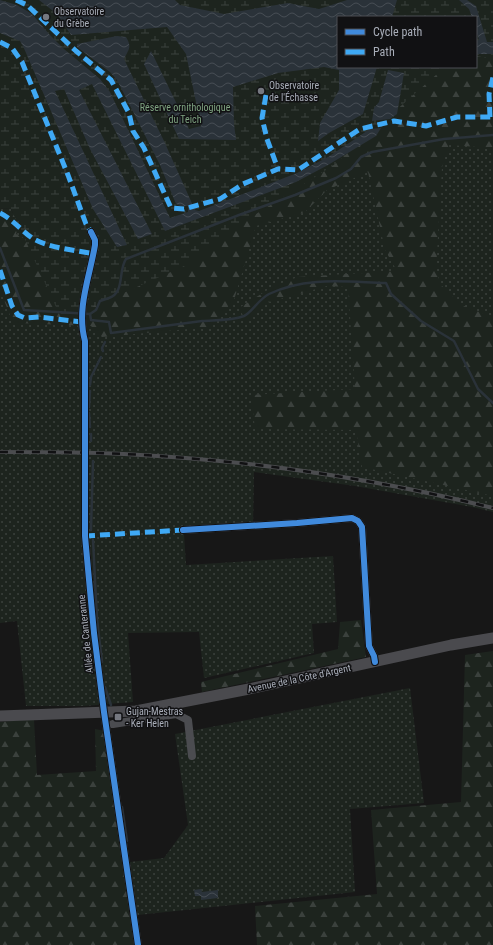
<svg xmlns="http://www.w3.org/2000/svg" width="493" height="945" font-family="'Roboto Condensed',sans-serif">
	<style>
		.grass { fill: url(#grass-dots); fill-rule: evenodd }
		.forest { fill: url(#forest-firs) }
		.wetland { fill: url(#wetland-marsh) }
		.water { fill: url(#water-waves) }
		.lines { fill: none; stroke-linecap: round; stroke-linejoin: round }
		.stream { stroke: #2a3239; stroke-width: 2.5 }
		.street { stroke: #4b4c50; stroke-width: 8 }
		.secondary { stroke: #4a4a4e; stroke-width: 11 }
		.rail-casing { stroke: #4b4c4f; stroke-width: 4 }
		.rail { stroke: #111113; stroke-width: 2.5; stroke-dasharray: 8; stroke-linecap: butt }
		.quiet { stroke: #3fa9f5; stroke-width: 5; stroke-dasharray: 10 5; stroke-linecap: butt }
		.cycleway-casing { stroke: #111113; stroke-width: 8 }
		.cycleway { stroke: #408adc; stroke-width: 6 }
		.poi-dot { fill: #757880; stroke: #111113; stroke-width: 1.5 }
		.labels { text-anchor: middle; stroke-width: 3; stroke-linejoin: round; paint-order: stroke }
		.poi-label { font-size: 10px; fill: #a8adb8; stroke: #111113; text-anchor: start }
		.park-label { font-size: 10px; fill: #7fa381; stroke: #111113 }
		.street-label { font-size: 10px; fill: #a8adb8; stroke: #111113 }
	</style>
	<defs>
		<pattern id="grass-dots" width="8" height="8" patternUnits="userSpaceOnUse"><rect width="8" height="8" fill="#1d241e"/><path d="M2 2h.1M6 6h.1" fill="none" stroke="#3b413d" stroke-width="1.8" stroke-linecap="round"/></pattern>
		<pattern id="forest-firs" width="22" height="20" patternUnits="userSpaceOnUse"><rect width="22" height="20" fill="#1d241e"/><path d="M5 1l3.5 6h-7zM16 11l3.5 6h-7z" fill="#3b413d"/></pattern>
		<pattern id="wetland-marsh" width="20" height="14" patternUnits="userSpaceOnUse"><rect width="20" height="14" fill="#1d241e"/><path d="M1 5h8M5 5V1M11 12h8M15 12V8" fill="none" stroke="#3b413d"/></pattern>
		<pattern id="water-waves" width="16" height="10" patternUnits="userSpaceOnUse"><rect width="16" height="10" fill="#2a3239"/><path d="M0 5q4-4 8 0t8 0" fill="none" stroke="#464d54"/></pattern>
	</defs>
	<rect width="100%" height="100%" fill="#171717"/>
	<g class="grass">
		<path d="M 0,0 L 493,0 L 493,512 L 472,507 L 355,486 L 254,472 L 253,529 L 184,534 L 186,565 L 333,556 L 337,622 L 312,624 L 314,653 L 204,678 L 199,632 L 128,633 L 133,702 L 84,706 L 26,706 L 17,621 L 0,623 L 0,208 L 11,209 L 62,320 ZM 338,17 L 476,17 L 476,67 L 338,67 Z"/>
		<polygon points="410,688 424,803 350,809 355,892 119,917 113,864 164,858 188,825 175,734"/>
	</g>
	<g class="forest">
		<path d="M 493,54 L 493,148 L 449,145 L 442,167 L 436,270 L 441,285 L 461,305 L 493,317 L 493,496 L 362,467 L 356,430 L 255,429 L 251,395 L 355,389 L 348,287 L 327,286 L 262,304 L 246,321 L 239,308 L 274,286 L 298,277 L 397,271 L 385,250 L 368,172 L 327,190 L 305,212 L 256,226 L 234,300 L 210,327 L 102,337 L 91,326 L 17,323 L 10,315 L 0,290 L 0,211 L 7,211 L 22,217 L 16,234 L 25,239 L 339,70 C 380,67 423,64 465,68 L 465,67 L 476,67 L 476,55 Z"/>
		<polygon points="361,620 366,657 202,692 201,682 338,649 340,622"/>
		<polygon points="493,651 493,945 257,945 255,906 377,894 371,810 461,802 465,655"/>
		<polygon points="34,719 37,775 96,771 95,729 105,731 137,945 0,945 0,722"/>
	</g>
	<polygon class="wetland" points="0,0 493,0 493,59 476,56 476,17 338,17 338,67 445,67 334,165 232,229 189,264 62,320 11,209 0,208"/>
	<g class="water">
		<path d="M 0,0 L 17,5 L 32,14 L 49,34 L 64,49 L 100,79 L 110,92 L 170,218 L 188,212 L 188,206 L 180,206 L 176,204 L 160,165 L 117,80 L 110,72 L 77,47 L 77,44 L 117,36 L 126,37 C 132,47 129,49 124,59 L 164,141 L 195,210 L 199,211 L 297,173 L 328,157 L 370,129 L 381,128 L 376,136 L 328,165 L 296,182 L 165,231 L 92,84 L 79,90 L 152,234 L 138,239 L 90,149 L 64,89 L 55,91 L 127,245 L 117,247 L 93,209 L 23,46 L 20,41 L 0,33 Z"/>
		<polygon points="39,0 175,0 180,5 224,14 288,3 319,9 347,0 397,0 392,17 338,17 338,67 377,67 363,114 329,133 318,141 320,123 339,90 339,70 324,67 278,73 233,87 234,124 236,140 179,139 144,64 151,51 189,129 201,126 186,54 167,27 71,35 57,14"/>
		<polygon points="459,0 467,0 476,6 487,42 493,42 493,54 476,54 476,41 479,40 476,30 476,17 472,17 469,9"/>
		<polygon points="388,70 404,73 397,114 390,119 372,121 374,108 379,102"/>
		<polygon points="201,889 202,892 218,890 218,898 201,900 201,896 195,896 194,890"/>
	</g>
	<g class="lines">
		<g class="stream">
			<path d="M 0,248 L 24,310 L 90,314 L 96,310 L 100,301 C 103,300 106,299 109,298 C 125,293 118,270 126,259 L 239,215 L 295,195 L 336,178 L 351,169 L 361,157 L 372,152 L 444,139 L 493,135"/>
			<path d="M 90,314 L 91,320 L 109,322 L 111,333 C 141,329 171,325 202,321 C 215,320 231,321 244,316 C 251,313 259,299 269,294 C 306,276 347,282 386,283 L 391,294 L 421,321 L 454,341 L 478,389 L 493,403"/>
			<polyline points="103,351 102,348 105,342"/>
			<polyline points="90,385 91,377 101,357"/>
			<polyline points="89,407 90,391"/>
			<polyline points="89,413 90,427"/>
			<polyline points="91,434 91,441"/>
			<polyline points="91,530 93,461"/>
			<polyline points="93,540 97,619 102,662"/>
			<polyline points="105,687 111,705"/>
			<polyline points="122,807 127,841"/>
		</g>
		<g class="street">
			<path d="M 91,232 L 95,240 L 95,245 C 90,276 76,309 85,341 L 85,536 L 88,569 L 94,633 L 104,712 L 138,945"/>
			<polyline points="183,530 297,523 352,518 358,521 362,527 369,646 374,656 375,662"/>
			<polyline points="113,724 176,714 188,720 192,756"/>
		</g>
		<polyline class="secondary" points="0,716 136,711 249,689 451,645 493,638"/>
		<defs>
			<path id="rail" d="M 0,452 C 41,452 83,452 124,454 C 248,460 373,478 493,508"/>
		</defs>
		<use href="#rail" class="rail-casing"/>
		<use href="#rail" class="rail"/>
		<g class="quiet">
			<polyline points="16,0 27,5 76,51 111,80 129,113 133,131 144,148 171,208 184,209 220,199 243,184 278,169 298,170 360,129 394,121 426,126 457,117 493,117"/>
			<polyline points="0,42 12,48 22,62 68,175 86,224 91,232"/>
			<polyline points="266,95 262,118 267,139 278,169"/>
			<polyline points="490,117 489,94 493,77"/>
			<path d="M 0,213 C 12,219 21,230 32,238 C 48,248 75,250 94,254"/>
			<polyline points="0,270 12,306 18,315 25,318 39,317 82,322"/>
			<polyline points="85,536 183,530"/>
		</g>
		<defs>
			<g id="cycleway">
				<path d="M 91,232 L 95,240 L 95,245 C 90,276 76,309 85,341 L 85,536 L 88,569 L 94,633 L 104,712 L 138,945"/>
				<polyline points="183,530 297,523 352,518 358,521 362,527 369,646 374,656 375,662"/>
			</g>
		</defs>
		<use href="#cycleway" class="cycleway-casing"/>
		<use href="#cycleway" class="cycleway"/>
	</g>
	<g class="poi-dot">
		<circle cx="46" cy="17" r="4"/>
		<circle cx="261" cy="91" r="4"/>
		<rect x="114" y="713" width="8" height="8" rx="2"/>
	</g>
	<g class="labels">
		<g class="poi-label">
			<text x="54" y="15">Observatoire<tspan x="54" dy="12">du Grèbe</tspan></text>
			<text x="269" y="89">Observatoire<tspan x="269" dy="12">de l'Échasse</tspan></text>
			<text x="126" y="715">Gujan-Mestras<tspan x="126" dy="12">- Ker Helen</tspan></text>
		</g>
		<g class="park-label">
			<text x="185" y="111">Réserve ornithologique<tspan x="185" dy="12">du Teich</tspan></text>
		</g>
		<g class="street-label">
			<text transform="translate(85 634) rotate(-96)" y="4">Allée de Canteranne</text>
			<text transform="translate(299 678) rotate(-12)" y="4">Avenue de la Côte d'Argent</text>
		</g>
	</g>
	<rect x="337" y="16" width="140" height="52" fill="#111113" stroke="#4d4f55"/>
	<rect x="345" y="29" width="20" height="6" fill="#408adc" stroke="#4d4f55"/>
	<text x="373" y="36" font-size="12" fill="#a8adb8">Cycle path</text>
	<rect x="345" y="49" width="20" height="6" fill="#3fa9f5" stroke="#4d4f55"/>
	<text x="373" y="56" font-size="12" fill="#a8adb8">Path</text>
</svg>
